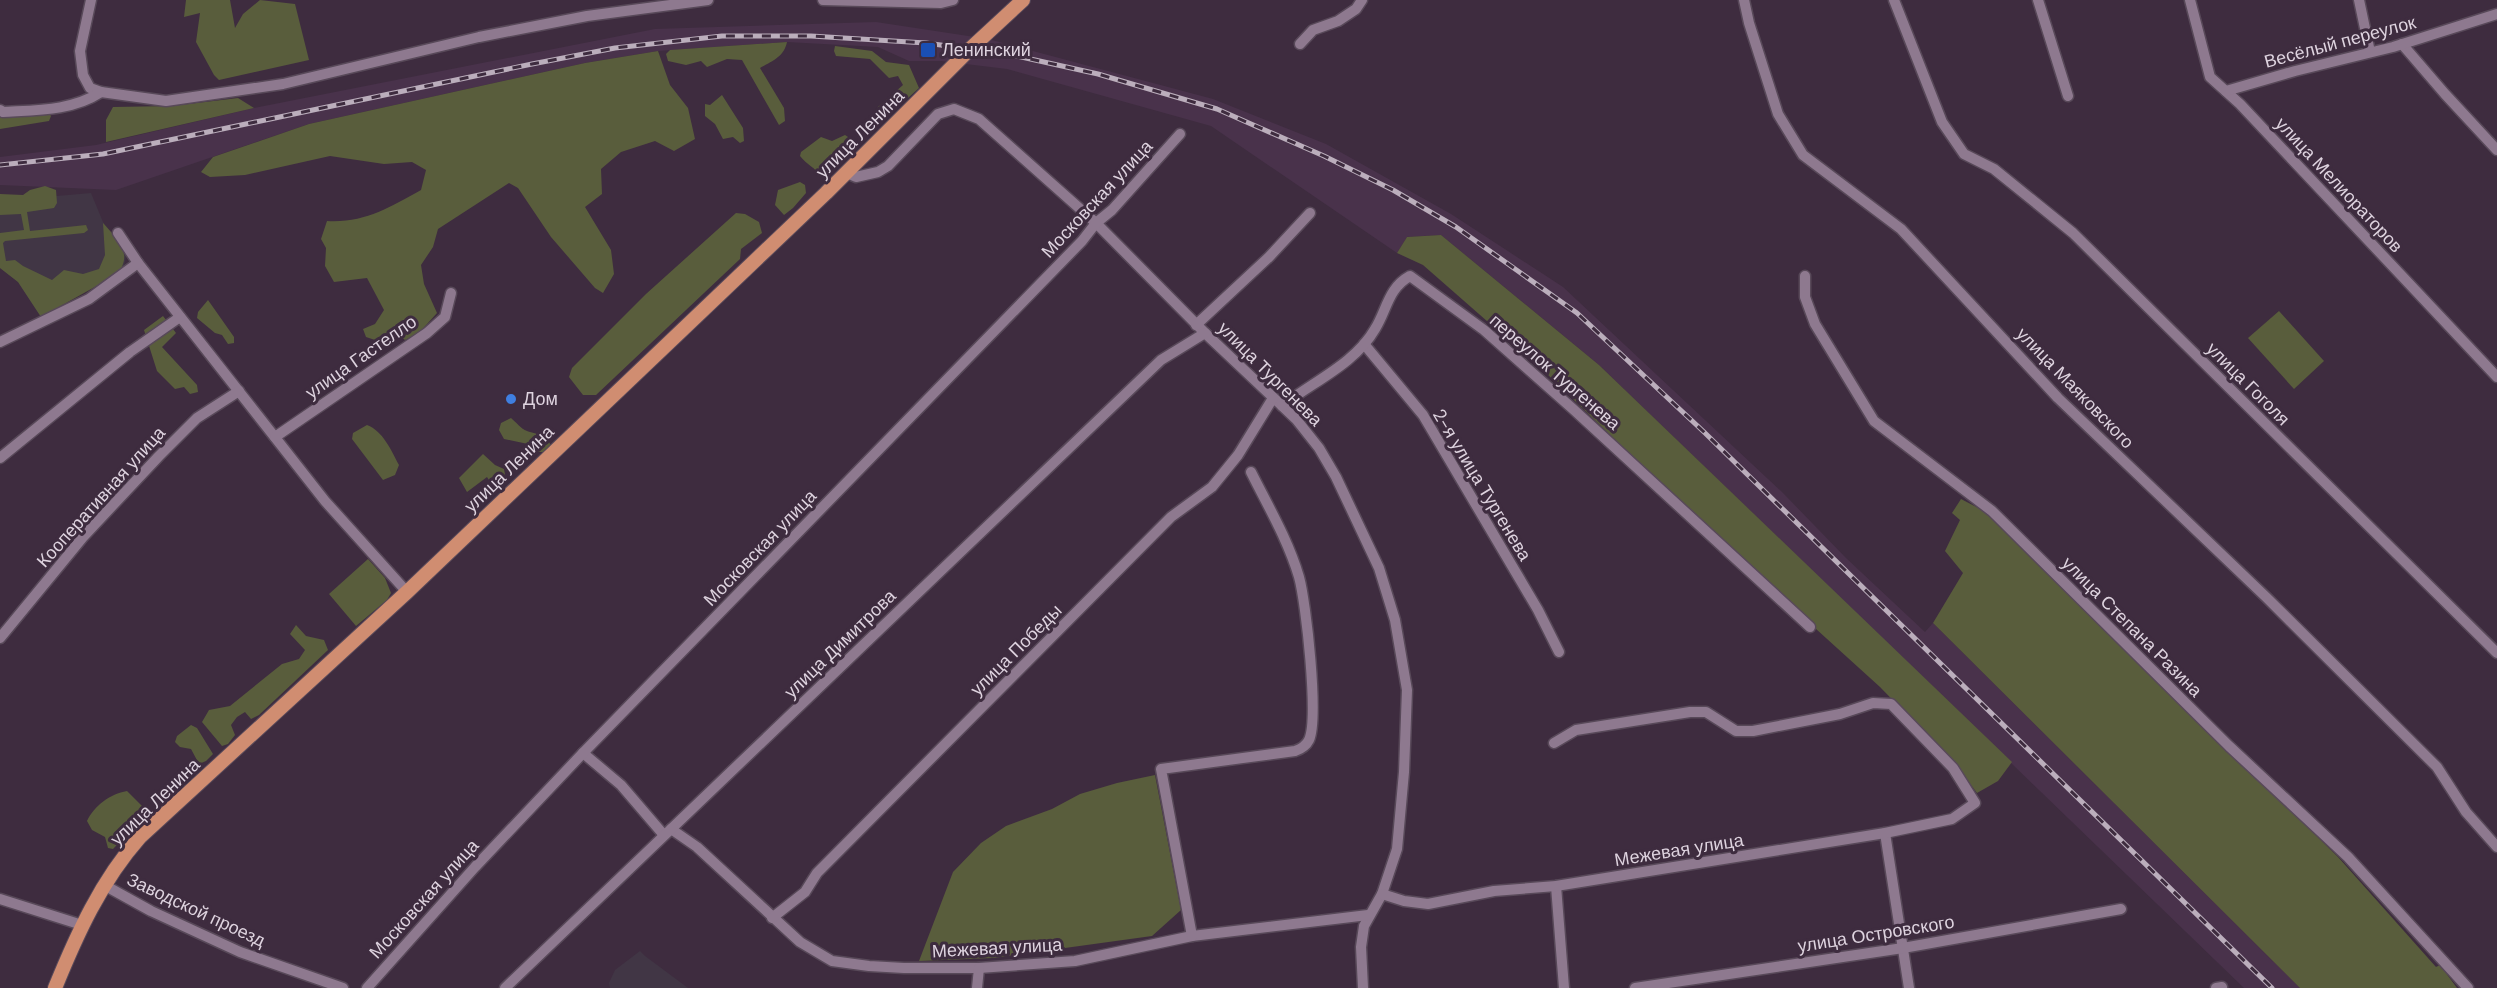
<svg xmlns="http://www.w3.org/2000/svg" width="2497" height="988" font-family="'DM Sans',sans-serif">
	<style>
		.built { fill: #49324b }
		.industrial { fill: #413645 }
		.green { fill: #595d3c }
		.lines { fill: none; stroke-linecap: round; stroke-linejoin: round }
		.minor-casing { stroke: #584959; stroke-width: 13 }
		.major-casing { stroke: #584959; stroke-width: 16 }
		.minor { stroke: #8e798f; stroke-width: 10 }
		.major { stroke: #d08d71; stroke-width: 14 }
		.rail-casing { stroke: #bbaebc; stroke-width: 5 }
		.rail { stroke: #3e2c3f; stroke-width: 3; stroke-dasharray: 9; stroke-linecap: butt }
		.transit-dot { fill: #1a4fb4; stroke: #3e2c3f; stroke-width: 2 }
		.shop-dot { fill: #3f7fe0; stroke: #3e2c3f; stroke-width: 2 }
		.labels { text-anchor: middle; stroke-width: 6; stroke-linejoin: round; paint-order: stroke }
		.street-label { font-size: 18px; fill: #ded3df; stroke: #3e2c3f }
		.poi-label { font-size: 18px; fill: #ded3df; stroke: #3e2c3f; text-anchor: start }
	</style>
	<rect width="100%" height="100%" fill="#3e2c3f"/>
	<polygon class="built" points="876,22 988,39 1213,99 1326,144 1451,214 1563,287 1782,492 1846,558 1925,632 1933,623 2300,988 2244,988 1599,365 1441,235 1407,237 1397,253 1211,126 1007,69 941,61 909,61 878,47 787,42 658,51 585,63 309,124 116,190 0,185 0,157 96,145 254,108 655,29"/>
	<g class="industrial">
		<polygon points="91,193 103,222 126,256 124,266 41,317 18,282 0,268 0,201"/>
		<polygon points="640,951 645,956 688,988 610,988 609,983 615,970"/>
	</g>
	<g class="green">
		<polygon points="186,0 230,0 235,28 243,14 260,0 295,4 309,60 219,80 214,75 196,42 200,13 184,17"/>
		<path d="M 787,42 C 784,57 772,61 760,68 L 784,108 L 785,121 L 779,125 L 742,60 L 727,59 L 707,67 L 701,61 L 686,65 L 668,61 L 666,54 L 670,50 Z"/>
		<polygon points="835,46 872,51 886,62 909,65 919,88 876,127 872,122 878,107 903,85 898,76 889,78 870,59 836,56 834,51"/>
		<path d="M 658,51 L 670,85 L 688,108 L 695,139 L 674,151 L 655,141 L 621,152 L 601,169 L 602,194 L 585,207 L 611,250 L 614,274 L 603,293 L 595,288 L 551,237 L 518,188 L 509,183 L 438,229 L 433,247 L 421,265 L 424,284 L 437,313 L 419,333 L 405,340 L 393,330 L 378,341 L 366,337 L 363,329 L 375,324 L 384,310 L 367,278 L 334,282 L 325,266 L 326,248 L 321,239 L 327,221 C 365,223 388,208 421,190 L 426,170 L 412,162 L 384,164 L 330,156 L 245,175 L 210,177 L 201,172 L 213,157 L 309,124 L 585,63 Z"/>
		<polygon points="722,95 743,128 744,141 740,143 733,137 723,139 715,124 705,116 705,104 710,105"/>
		<polygon points="238,98 254,108 106,142 106,120 113,107 172,106"/>
		<polygon points="48,111 51,116 49,121 0,129 0,113"/>
		<path d="M 845,135 L 851,139 L 854,147 L 830,172 L 821,177 C 815,167 807,165 800,156 L 801,152 L 821,137 L 832,141 Z"/>
		<polygon points="800,182 805,185 806,193 793,208 784,215 775,205 778,190"/>
		<path d="M 45,186 L 56,190 L 57,203 L 54,208 L 27,212 L 30,231 L 86,225 L 88,230 L 84,233 L 5,241 L 3,243 L 6,261 L 15,260 L 23,266 L 52,280 L 64,270 L 83,274 L 99,269 L 105,255 L 103,223 C 118,240 133,252 118,274 L 41,317 L 18,282 L 0,268 L 0,233 L 24,230 L 21,214 L 0,215 L 0,194 L 23,195 L 30,190 Z"/>
		<polygon points="736,213 745,214 759,222 762,233 741,249 740,259 596,395 583,395 569,377 572,368 646,294"/>
		<polygon points="1441,235 1599,365 2012,762 1998,781 1977,793 1955,764 1880,687 1728,549 1545,372 1423,265 1397,253 1407,237"/>
		<polygon points="208,300 234,337 234,343 228,344 222,335 215,333 197,318 198,312"/>
		<polygon points="2279,311 2324,361 2294,389 2248,338"/>
		<polygon points="163,316 176,333 162,347 197,385 198,392 190,394 184,387 175,389 157,371 144,330"/>
		<path d="M 511,418 C 516,422 521,429 527,431 C 538,435 546,433 551,446 L 545,452 L 537,452 L 528,444 L 504,439 L 499,430 L 501,423 Z"/>
		<path d="M 367,425 C 383,431 391,450 399,465 L 395,475 L 383,480 L 352,439 L 353,433 Z"/>
		<polygon points="483,454 495,465 504,469 506,480 499,487 492,485 487,477 467,492 459,478"/>
		<polygon points="1961,499 1986,512 2338,857 2436,967 2440,965 2457,988 2300,988 1933,623 1963,573 1945,551 1960,520 1952,513"/>
		<polygon points="368,559 385,578 391,593 387,600 356,626 329,594"/>
		<polygon points="296,625 306,636 324,640 328,650 259,715 251,719 245,712 237,717 231,725 235,735 228,744 222,746 202,722 209,710 230,706 282,664 299,659 305,650 290,634"/>
		<polygon points="191,725 197,728 213,754 206,761 199,764 191,749 180,747 175,742 177,736"/>
		<polygon points="1155,775 1181,910 1152,936 993,958 919,961 953,872 981,843 1006,826 1052,809 1080,794 1117,783"/>
		<path d="M 127,791 L 144,808 L 143,818 L 113,849 L 108,848 L 105,837 L 92,830 L 87,821 C 94,806 110,794 127,791 Z"/>
	</g>
	<g class="lines">
		<defs>
			<g id="minor">
				<polyline points="91,0 80,51 83,75 90,88 101,92 166,101 283,84 479,37 587,16 708,0"/>
				<polyline points="823,0 941,3 953,0"/>
				<polyline points="1744,0 1749,23 1778,114 1803,155 1901,229 2058,398 2266,597 2437,767 2466,812 2497,847"/>
				<polyline points="1894,0 1942,122 1964,154 1994,169 2073,233 2497,653"/>
				<polyline points="2038,0 2068,96"/>
				<polyline points="2190,0 2210,77 2240,104 2497,377"/>
				<polyline points="2359,0 2370,52"/>
				<polyline points="1300,44 1313,30 1338,21 1356,9 1362,0"/>
				<polyline points="2402,44 2445,94 2497,150"/>
				<polyline points="2226,91 2295,71 2393,47 2497,14"/>
				<path d="M 0,110 L 3,112 C 36,110 72,111 101,92"/>
				<polyline points="847,173 856,177 878,172 888,166 938,114 954,109 979,119 1096,223 1205,333 1296,419 1319,448 1336,477 1379,568 1395,620 1407,690 1404,772 1397,849 1382,894 1364,926 1361,947 1363,988"/>
				<polyline points="118,233 138,263 325,501 407,592"/>
				<polyline points="1805,276 1805,297 1815,324 1874,421 1992,511 2229,746 2348,857 2468,988"/>
				<polyline points="1196,325 1269,257 1310,213"/>
				<polyline points="0,342 89,299 138,263"/>
				<polyline points="1364,344 1423,415 1538,610 1559,652"/>
				<path d="M 1282,406 C 1312,382 1355,364 1375,329 C 1387,310 1388,288 1410,276 L 1484,330 L 1573,409 L 1810,627"/>
				<polyline points="275,437 427,333 445,317 451,293"/>
				<polyline points="0,458 130,352 180,317"/>
				<polyline points="0,638 83,537 159,456 197,418 239,391"/>
				<polyline points="583,753 621,785 663,834"/>
				<polyline points="671,829 697,847 800,942 832,961 869,966 904,968 979,968 1075,961 1192,936 1368,915"/>
				<polyline points="1885,833 1909,988"/>
				<polyline points="104,885 151,911 240,952 343,988"/>
				<polyline points="1556,886 1564,988"/>
				<polyline points="1382,894 1404,901 1428,904 1494,891 1556,886 1885,833 1952,819 1975,803 1953,768 1891,704 1873,703 1840,714 1753,731 1736,731 1706,712 1690,712 1576,730 1554,743"/>
				<polyline points="0,899 82,925"/>
				<polyline points="772,918 805,892 817,873 1171,517 1212,487 1238,455 1273,398"/>
				<path d="M 1192,936 L 1161,769 L 1295,751 C 1301,749 1306,746 1309,740 C 1319,718 1306,602 1299,577 C 1288,540 1268,506 1251,472"/>
				<polyline points="367,988 475,867 583,753 1082,241 1096,223 1112,210 1180,134"/>
				<polyline points="505,988 1161,360 1205,333"/>
				<polyline points="977,988 979,968"/>
				<polyline points="1635,988 1903,948 2121,909"/>
				<polyline points="2216,988 2222,987"/>
			</g>
			<path id="major" d="M 55,988 C 77,934 101,881 140,837 L 407,592 L 826,193 L 970,49 L 1023,0"/>
		</defs>
		<use href="#minor" class="minor-casing"/>
		<use href="#major" class="major-casing"/>
		<use href="#minor" class="minor"/>
		<use href="#major" class="major"/>
		<defs>
			<polyline id="rail" points="0,165 103,154 532,64 615,48 722,36 811,36 926,43 970,49 1017,56 1098,74 1217,109 1324,156 1393,190 1456,227 1577,313 1704,432 2272,988"/>
		</defs>
		<use href="#rail" class="rail-casing"/>
		<use href="#rail" class="rail"/>
	</g>
	<rect class="transit-dot" x="920" y="42" width="16" height="16" rx="3"/>
	<circle class="shop-dot" cx="511" cy="399" r="6"/>
	<g class="labels">
		<g class="street-label">
			<text transform="translate(2340 42) rotate(-15)" y="6">Весёлый переулок</text>
			<text transform="translate(860 134) rotate(-45)" y="6">улица Ленина</text>
			<text transform="translate(2339 185) rotate(47)" y="6">улица Мелиораторов</text>
			<text transform="translate(1097 199) rotate(-47)" y="6">Московская улица</text>
			<text transform="translate(361 357) rotate(-35)" y="6">улица Гастелло</text>
			<text transform="translate(1555 372) rotate(41)" y="6">переулок Тургенева</text>
			<text transform="translate(1270 374) rotate(45)" y="6">улица Тургенева</text>
			<text transform="translate(2248 384) rotate(45)" y="6">улица Гоголя</text>
			<text transform="translate(2075 388) rotate(46)" y="6">улица Маяковского</text>
			<text transform="translate(509 469) rotate(-44)" y="6">улица Ленина</text>
			<text transform="translate(1482 485) rotate(59)" y="6">2-я улица Тургенева</text>
			<text transform="translate(101 497) rotate(-48)" y="6">Кооперативная улица</text>
			<text transform="translate(760 548) rotate(-46)" y="6">Московская улица</text>
			<text transform="translate(2132 627) rotate(45)" y="6">улица Степана Разина</text>
			<text transform="translate(840 644) rotate(-44)" y="6">улица Димитрова</text>
			<text transform="translate(1016 650) rotate(-45)" y="6">улица Победы</text>
			<text transform="translate(155 802) rotate(-44)" y="6">улица Ленина</text>
			<text transform="translate(1679 850) rotate(-9)" y="6">Межевая улица</text>
			<text transform="translate(424 899) rotate(-48)" y="6">Московская улица</text>
			<text transform="translate(196 910) rotate(25)" y="6">Заводской проезд</text>
			<text transform="translate(1876 934) rotate(-9)" y="6">улица Островского</text>
			<text transform="translate(997 948) rotate(-3)" y="6">Межевая улица</text>
		</g>
		<g class="poi-label">
			<text x="942" y="56">Ленинский</text>
			<text x="523" y="405">Дом</text>
		</g>
	</g>
</svg>
